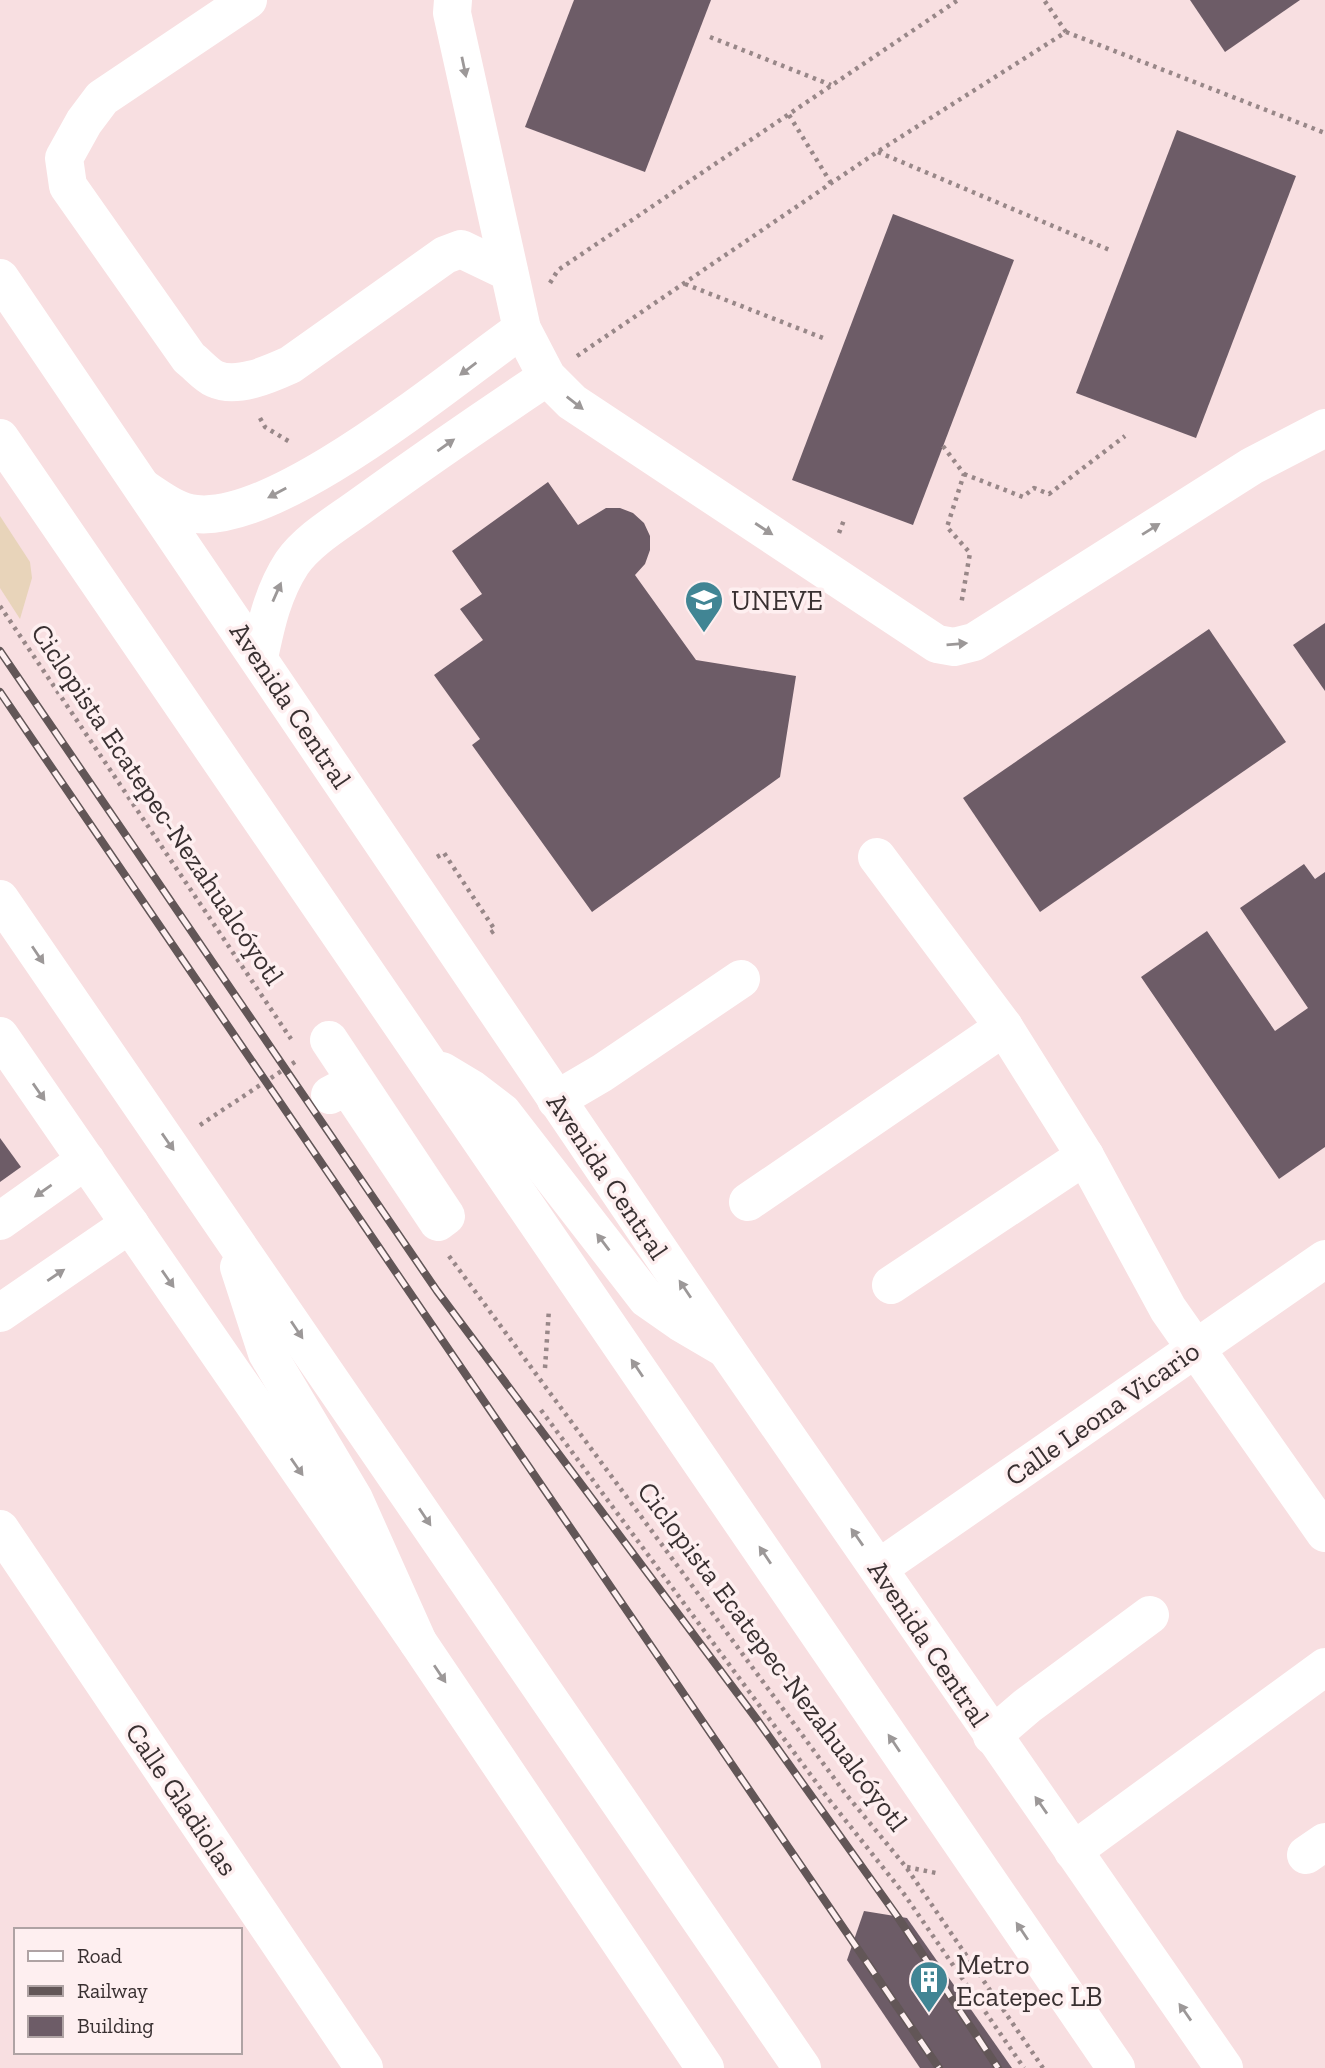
<svg xmlns="http://www.w3.org/2000/svg" width="1325" height="2068" font-family="'Zilla Slab',serif">
	<style>
		.green { fill: #e8d4ba }
		.building { fill: #6d5c67 }
		.lines { fill: none; stroke-linecap: round; stroke-linejoin: round }
		.path { stroke: #988788; stroke-width: 4.5; stroke-dasharray: 3.5 5; stroke-linecap: butt }
		.minor { stroke: #fff; stroke-width: 38 }
		.major { stroke: #fff; stroke-width: 38 }
		.highway { stroke: #fff; stroke-width: 38 }
		.rail-casing { stroke: #625657; stroke-width: 8 }
		.rail { stroke: #feeff0; stroke-width: 5; stroke-dasharray: 16; stroke-linecap: butt }
		.oneway { fill: #9c9898 }
		.labels { text-anchor: middle; stroke-width: 7; stroke-linejoin: round; paint-order: stroke }
		.poi-label { font-size: 28px; fill: #393031; stroke: #feeff0; text-anchor: start }
		.street-label { font-size: 28px; fill: #393031; stroke: #feeff0 }
	</style>
	<rect width="100%" height="100%" fill="#f8dfe1"/>
	<polygon class="green" points="0,516 30,562 32,578 20,619 0,588"/>
	<g class="building">
		<polygon points="574,0 711,0 645,172 525,127"/>
		<polygon points="1190,0 1300,0 1225,52"/>
		<polygon points="1177,130 1296,176 1196,438 1076,393"/>
		<polygon points="893,214 1014,260 913,525 792,480"/>
		<polygon points="548,482 578,525 606,508 620,508 633,513 644,523 650,536 650,550 645,564 635,575 696,660 796,676 780,777 592,912 472,745 480,739 434,675 483,640 460,609 482,594 452,551"/>
		<polygon points="1325,623 1325,691 1293,645"/>
		<polygon points="1209,629 1286,742 1040,912 963,798"/>
		<polygon points="1304,864 1315,879 1325,872 1325,1147 1279,1179 1141,977 1207,931 1275,1031 1308,1008 1240,908"/>
		<polygon points="0,1138 21,1167 0,1182"/>
		<polygon points="864,1911 907,1918 1012,2068 920,2068 847,1960"/>
	</g>
	<g class="lines">
		<g class="path">
			<polyline points="1066,32 1325,133"/>
			<polyline points="710,37 831,85"/>
			<polyline points="789,115 831,183"/>
			<polyline points="878,152 1112,251"/>
			<polyline points="550,283 558,270 958,0"/>
			<polyline points="685,284 823,338"/>
			<polyline points="577,356 877,152 1066,32 1044,0"/>
			<polyline points="260,418 265,427 290,442"/>
			<polyline points="943,446 964,474 947,527 970,553 961,605"/>
			<polyline points="964,474 1023,497 1034,488 1049,494 1125,436"/>
			<polyline points="839,533 844,520"/>
			<polyline points="0,606 291,1039"/>
			<polyline points="437,857 444,853 495,930 489,934"/>
			<polyline points="200,1125 298,1060"/>
			<polyline points="449,1256 845,1793 906,1867 1043,2068"/>
			<polyline points="545,1368 549,1309"/>
			<polyline points="541,1410 827,1797 904,1894 1024,2068"/>
			<polyline points="907,1867 936,1873"/>
		</g>
		<g class="minor">
			<path d="M 248,0 L 102,98 L 84,122 L 64,158 L 68,186 L 189,358 C 197,364 206,375 215,379 C 237,389 270,374 290,365 L 445,255 L 461,249 L 509,272"/>
			<polyline points="453,0 452,13 522,329 547,377 572,402 937,644 954,647 974,642 1252,466 1325,428"/>
			<path d="M 143,488 C 160,499 176,512 196,514 C 280,523 452,378 522,329"/>
			<path d="M 259,658 C 266,624 273,592 292,563 C 309,539 339,522 362,505 C 423,461 484,419 547,377"/>
			<polyline points="877,857 1004,1027 1085,1156 1168,1309 1325,1533"/>
			<polyline points="329,1040 446,1216 438,1222 347,1086 330,1095"/>
			<polyline points="556,1100 602,1073 741,979"/>
			<polyline points="748,1202 1004,1027"/>
			<polyline points="0,1221 86,1160"/>
			<polyline points="891,1285 1085,1156"/>
			<polyline points="0,1313 130,1224"/>
			<polyline points="0,1529 364,2068"/>
			<polyline points="879,1568 1325,1259"/>
			<polyline points="992,1736 1027,1706 1150,1615"/>
			<polyline points="1073,1851 1325,1667"/>
			<polyline points="1306,1855 1325,1842"/>
		</g>
		<g class="major">
			<polyline points="0,278 726,1349 1224,2068"/>
			<polyline points="0,1036 418,1642 705,2068"/>
		</g>
		<g class="highway">
			<polyline points="0,438 1116,2068"/>
			<polyline points="0,899 802,2068"/>
			<polyline points="442,1071 472,1089 502,1112 647,1299 680,1322 726,1349"/>
			<polyline points="239,1267 267,1353 354,1499 418,1642"/>
		</g>
		<defs>
			<g id="rail">
				<polyline points="0,651 437,1291 758,1721 897,1916 998,2068"/>
				<polyline points="0,692 939,2068"/>
			</g>
		</defs>
		<use href="#rail" class="rail-casing"/>
		<use href="#rail" class="rail"/>
	</g>
	<defs><path id="oneway-solid" d="M-6-.8H1V-3.2L6.5 0L1 3.2V.8H-6Z" transform="scale(1.75)"/></defs>
	<g class="oneway">
		<use href="#oneway-solid" transform="translate(464 67) rotate(78)"/>
		<use href="#oneway-solid" transform="translate(468 369) rotate(143)"/>
		<use href="#oneway-solid" transform="translate(575 403) rotate(38)"/>
		<use href="#oneway-solid" transform="translate(446 445) rotate(-35)"/>
		<use href="#oneway-solid" transform="translate(277 493) rotate(152)"/>
		<use href="#oneway-solid" transform="translate(764 529) rotate(33)"/>
		<use href="#oneway-solid" transform="translate(1151 529) rotate(-32)"/>
		<use href="#oneway-solid" transform="translate(277 592) rotate(-66)"/>
		<use href="#oneway-solid" transform="translate(957 644) rotate(-5)"/>
		<use href="#oneway-solid" transform="translate(38 955) rotate(56)"/>
		<use href="#oneway-solid" transform="translate(39 1092) rotate(55)"/>
		<use href="#oneway-solid" transform="translate(168 1142) rotate(55)"/>
		<use href="#oneway-solid" transform="translate(43 1191) rotate(145)"/>
		<use href="#oneway-solid" transform="translate(603 1242) rotate(-127)"/>
		<use href="#oneway-solid" transform="translate(56 1275) rotate(-34)"/>
		<use href="#oneway-solid" transform="translate(168 1279) rotate(55)"/>
		<use href="#oneway-solid" transform="translate(685 1289) rotate(-124)"/>
		<use href="#oneway-solid" transform="translate(297 1330) rotate(56)"/>
		<use href="#oneway-solid" transform="translate(637 1368) rotate(-124)"/>
		<use href="#oneway-solid" transform="translate(297 1467) rotate(55)"/>
		<use href="#oneway-solid" transform="translate(425 1517) rotate(56)"/>
		<use href="#oneway-solid" transform="translate(857 1537) rotate(-125)"/>
		<use href="#oneway-solid" transform="translate(765 1555) rotate(-124)"/>
		<use href="#oneway-solid" transform="translate(440 1674) rotate(56)"/>
		<use href="#oneway-solid" transform="translate(894 1743) rotate(-124)"/>
		<use href="#oneway-solid" transform="translate(1041 1805) rotate(-125)"/>
		<use href="#oneway-solid" transform="translate(1022 1931) rotate(-124)"/>
		<use href="#oneway-solid" transform="translate(1185 2012) rotate(-125)"/>
	</g>
	<defs>
		<symbol id="university-pin" viewBox="-11 -11 22 30"><path d="M0 17L-7.5 6A9.5 9.5 0 1 1 7.5 6Z" fill="#418594" stroke="#feeff0"/><path d="M0-5L7-2L0 1L-7-2ZM-4 1L0 2.5L4 1V4Q0 6-4 4Z" fill="#fff"/></symbol>
		<symbol id="building-pin" viewBox="-11 -11 22 30"><path d="M0 17L-7.5 6A9.5 9.5 0 1 1 7.5 6Z" fill="#418594" stroke="#feeff0"/><path d="M-4-6H4V6H1V3H-1V6H-4ZM-2.5-4.3h1.7v1.8h-1.7ZM.8-4.3h1.7v1.8H.8ZM-2.5-1h1.7V.8h-1.7ZM.8-1h1.7V.8H.8Z" fill="#fff"/></symbol>
	</defs>
	<g fill-rule="evenodd">
		<use href="#university-pin" x="682" y="578" width="44" height="60"/>
		<use href="#building-pin" x="907" y="1958" width="44" height="60"/>
	</g>
	<g class="labels">
		<g class="poi-label">
			<text x="731" y="610">UNEVE</text>
			<text x="956" y="1974">Metro<tspan x="956" dy="32">Ecatepec LB</tspan></text>
		</g>
		<g class="street-label">
			<text transform="translate(291 705) rotate(56)" y="10">Avenida Central</text>
			<text transform="translate(158 804) rotate(56)" y="10">Ciclopista Ecatepec-Nezahualcóyotl</text>
			<text transform="translate(608 1176) rotate(56)" y="10">Avenida Central</text>
			<text transform="translate(1102 1413) rotate(-35)" y="10">Calle Leona Vicario</text>
			<text transform="translate(929 1643) rotate(56)" y="10">Avenida Central</text>
			<text transform="translate(773 1656) rotate(53)" y="10">Ciclopista Ecatepec-Nezahualcóyotl</text>
			<text transform="translate(182 1799) rotate(56)" y="10">Calle Gladiolas</text>
		</g>
	</g>
	<rect x="14" y="1928" width="228" height="126" fill="#feeff0" stroke="#afa3a4" stroke-width="2"/>
	<rect x="28" y="1951" width="35" height="10" fill="#ffffff" stroke="#afa3a4" stroke-width="2"/>
	<text x="77" y="1963" font-size="21" fill="#393031">Road</text>
	<rect x="28" y="1986" width="35" height="10" fill="#625657" stroke="#afa3a4" stroke-width="2"/>
	<text x="77" y="1998" font-size="21" fill="#393031">Railway</text>
	<rect x="28" y="2016" width="35" height="21" fill="#6d5c67" stroke="#afa3a4" stroke-width="2"/>
	<text x="77" y="2033" font-size="21" fill="#393031">Building</text>
</svg>
